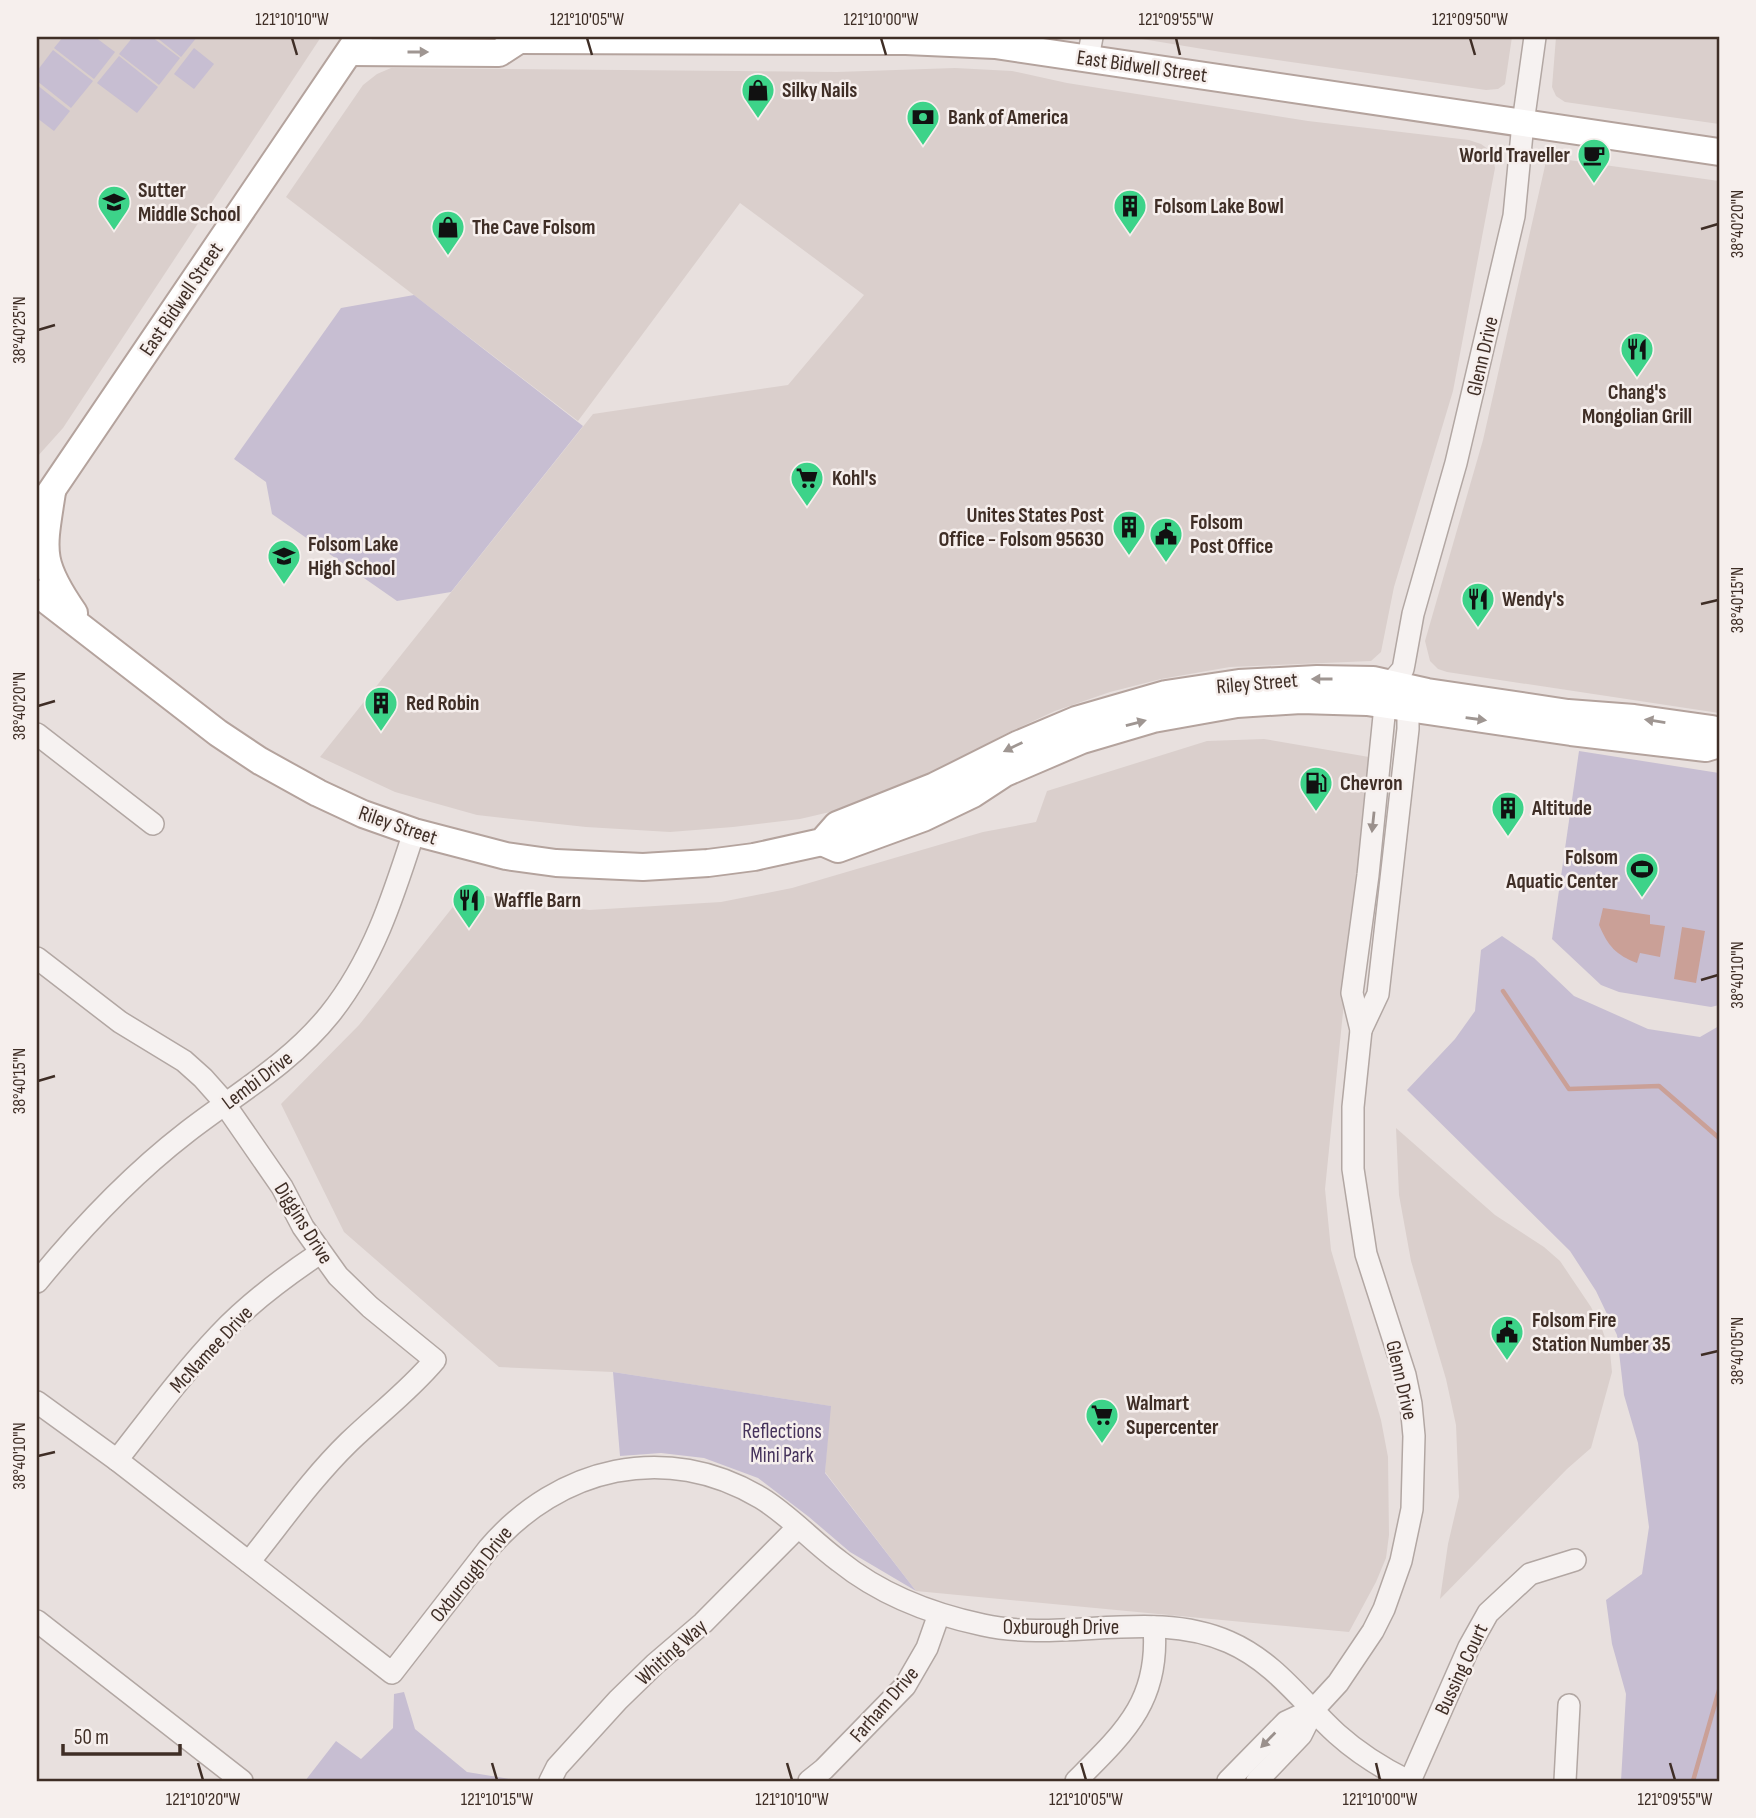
<svg xmlns="http://www.w3.org/2000/svg" width="1756" height="1818" font-family="'Sofia Sans Condensed',sans-serif">
	<style>
		.built { fill: #dacfcc }
		.green { fill: #c7bed2 }
		.water { fill: #caa097 }
		.lines { fill: none; stroke-linecap: round; stroke-linejoin: round }
		.stream { stroke: #caa097; stroke-width: 4.5 }
		.minor-casing { stroke: #b2a7a3; stroke-width: 24 }
		.major-casing { stroke: #b4a39d; stroke-width: 30 }
		.minor { stroke: #f6f2f1; stroke-width: 21 }
		.major { stroke: #fff; stroke-width: 26 }
		.oneway { fill: #9f9692 }
		.oneway2 { fill: #9a908c }
		.ticks { fill: none; stroke: #3f2e26; stroke-width: 2.5 }
		.labels { text-anchor: middle; stroke-width: 5; stroke-linejoin: round; paint-order: stroke }
		.street-label { font-size: 21px; fill: #3f2e26; stroke: #f6efed }
		.poi-label { font-size: 21px; font-weight: bold; fill: #3f2e26; stroke: #f6efed; text-anchor: start }
		.park-label { font-size: 21px; fill: #46335c; stroke: #f6efed }
		.neatline { fill: none; stroke: #3f2e26; stroke-width: 2.5 }
		.ticks-label { font-size: 18px; text-anchor: middle; fill: #3f2e26 }
	</style>
	<rect width="100%" height="100%" fill="#e8e0de"/>
	<g class="built">
		<polygon points="37,37 321,37 63,428 37,457"/>
		<polygon points="1130,37 1512,37 1505,84 1498,89 1486,90 1221,52"/>
		<polygon points="1556,37 1719,37 1719,124 1565,102 1556,96 1552,87"/>
		<polygon points="391,68 837,72 955,68 1012,71 1067,83 1308,121 1469,140 1481,144 1492,152 1495,168 1453,391 1394,587 1381,652 1371,661 1230,667 1161,679 1110,692 1055,711 1005,734 934,773 864,804 800,819 733,827 670,832 586,827 477,815 395,792 320,757 593,414 788,385 864,295 740,203 578,421 286,197 363,85 377,74"/>
		<polygon points="1547,157 1719,181 1719,713 1447,672 1438,669 1430,661 1425,641 1483,440"/>
		<polygon points="1264,739 1369,757 1325,1189 1331,1250 1381,1420 1388,1457 1389,1535 1386,1558 1376,1582 1349,1632 916,1591 825,1472 830,1406 613,1372 499,1367 344,1232 281,1104 359,1025 464,893 589,910 721,902 792,888 983,832 1036,822 1047,791 1207,741"/>
		<polygon points="1396,1128 1495,1215 1544,1247 1560,1261 1591,1307 1602,1329 1610,1352 1612,1372 1591,1448 1567,1469 1440,1599 1448,1544 1459,1497 1456,1425 1446,1379 1411,1261 1399,1195"/>
	</g>
	<g class="green">
		<polygon points="63,37 95,37 115,52 94,79 54,48"/>
		<polygon points="133,37 152,37 180,58 159,85 119,54"/>
		<polygon points="156,37 197,37 181,57"/>
		<polygon points="194,48 214,64 194,89 174,74"/>
		<polygon points="53,50 93,81 71,108 37,81 37,71"/>
		<polygon points="119,56 158,87 137,113 97,83"/>
		<polygon points="37,85 70,111 54,131 37,118"/>
		<polygon points="414,295 583,426 451,592 397,601 272,514 266,482 234,459 341,308"/>
		<polygon points="1579,751 1719,773 1719,1005 1711,1007 1619,992 1601,985 1552,939"/>
		<polygon points="1502,936 1534,958 1574,996 1648,1029 1700,1037 1719,1026 1719,1781 1621,1781 1626,1694 1612,1644 1606,1600 1642,1574 1649,1527 1638,1443 1624,1395 1617,1335 1596,1291 1570,1251 1407,1090 1455,1039 1475,1011 1481,950"/>
		<polygon points="613,1372 831,1406 825,1473 916,1591 850,1552 809,1517 758,1478 704,1458 661,1453 620,1456"/>
		<polygon points="404,1692 415,1729 467,1772 523,1781 305,1781 336,1741 361,1759 393,1728 394,1694"/>
	</g>
	<g class="water">
		<path d="M 1603,908 L 1650,915 L 1650,924 L 1665,926 L 1660,957 L 1640,953 L 1637,963 C 1616,955 1608,946 1599,925 Z"/>
		<polygon points="1682,927 1705,931 1696,983 1674,979"/>
	</g>
	<g class="lines">
		<g class="stream">
			<polyline points="1503,991 1569,1089 1659,1086 1719,1138"/>
			<polyline points="1693,1781 1719,1690"/>
		</g>
		<defs>
			<g id="minor">
				<polyline points="1088,58 1092,37"/>
				<polyline points="37,734 153,824"/>
				<path d="M 37,958 L 120,1022 L 184,1061 L 203,1078 L 219,1096 L 282,1187 L 303,1227 L 338,1276 L 370,1307 L 435,1360 C 409,1391 378,1414 349,1442 C 312,1478 282,1521 249,1562"/>
				<polyline points="1361,1030 1378,994 1408,729 1408,695"/>
				<path d="M 37,1282 C 82,1227 130,1176 187,1132 C 236,1094 290,1064 330,1014 C 373,960 393,897 414,832"/>
				<path d="M 37,1402 L 117,1460 L 392,1673 L 489,1548 C 559,1467 666,1441 761,1498 C 789,1515 812,1541 839,1561 C 880,1594 931,1614 983,1625 C 1063,1643 1153,1608 1229,1642 C 1275,1662 1302,1702 1337,1734 C 1357,1752 1384,1769 1408,1781"/>
				<path d="M 117,1460 C 150,1418 182,1374 219,1335 C 249,1303 284,1277 320,1253"/>
				<polyline points="37,1621 242,1781"/>
				<polyline points="550,1781 557,1767 618,1700 655,1664 703,1623 798,1527"/>
				<polyline points="809,1781 824,1769 905,1686 927,1648 939,1614"/>
				<path d="M 1076,1781 C 1124,1733 1160,1701 1154,1627"/>
				<polyline points="1228,1781 1286,1722 1314,1709"/>
				<polyline points="1257,1781 1301,1735 1314,1709 1338,1683 1373,1631 1384,1609 1401,1561 1412,1509 1414,1436 1411,1404 1405,1375 1366,1254 1353,1169 1353,1107 1361,1030 1352,993 1368,875 1385,706 1390,684 1403,669 1404,664 1413,614 1456,463 1514,216 1523,123 1535,37"/>
				<polyline points="1410,1781 1469,1647 1488,1613 1530,1574 1575,1560"/>
				<polyline points="1565,1781 1569,1705"/>
			</g>
			<g id="major">
				<polyline points="510,37 519,40 906,41 995,45 1719,152"/>
				<polyline points="350,52 499,53 519,40"/>
				<path d="M 52,492 C 43,551 38,561 74,613"/>
				<polyline points="37,512 359,37"/>
				<polyline points="37,593 218,733 260,761 318,793 363,814 414,832 506,856 556,863 643,867 708,863 754,857 822,842 837,825 935,786 1019,744 1076,720 1166,694 1239,683 1317,679 1373,680 1427,692 1568,713 1634,718 1712,729 1719,737"/>
				<polyline points="822,842 838,849 923,818 973,794 1005,773 1082,740 1153,719 1237,704 1301,700 1367,702 1571,732 1706,748 1719,744"/>
			</g>
		</defs>
		<use href="#minor" class="minor-casing"/>
		<use href="#major" class="major-casing"/>
		<use href="#minor" class="minor"/>
		<use href="#major" class="major"/>
	</g>
	<defs><path id="oneway-solid" d="M-6-.8H1V-3.2L6.5 0L1 3.2V.8H-6Z" transform="scale(1.75)"/></defs>
	<g class="oneway">
		<use href="#oneway-solid" transform="translate(418 52)"/>
		<use href="#oneway-solid" transform="translate(1322 679) rotate(-180)"/>
		<use href="#oneway-solid" transform="translate(1476 719) rotate(8)"/>
		<use href="#oneway-solid" transform="translate(1655 721) rotate(-171)"/>
		<use href="#oneway-solid" transform="translate(1136 723) rotate(-15)"/>
		<use href="#oneway-solid" transform="translate(1013 747) rotate(154)"/>
	</g>
	<g class="oneway2">
		<use href="#oneway-solid" transform="translate(1373 822) rotate(96)"/>
		<use href="#oneway-solid" transform="translate(1268 1740) rotate(134)"/>
	</g>
	<path class="ticks" d="M 292,38 L 297,55M 587,38 L 592,55M 881,38 L 886,55M 1176,38 L 1180,55M 1470,38 L 1475,55M 1701,229 L 1718,224M 38,330 L 55,325M 1701,604 L 1718,600M 38,706 L 55,701M 1701,980 L 1718,975M 38,1081 L 55,1076M 1701,1355 L 1718,1351M 38,1456 L 55,1452M 198,1763 L 203,1780M 492,1763 L 497,1780M 787,1763 L 792,1780M 1081,1763 L 1086,1780M 1376,1763 L 1380,1780M 1670,1763 L 1675,1780"/>
	<defs>
		<symbol id="shop-pin" viewBox="-11 -11 22 30"><path d="M0 17L-7.5 6A9.5 9.5 0 1 1 7.5 6Z" fill="#3dd389" stroke="#f6efed"/><path d="M-5-2.5h2.3a2.7 3.5 0 0 1 5.4 0H5L5.5 6h-11ZM-1.5-2.5h3a1.5 2.3 0 0 0-3 0Z" fill="#111"/></symbol>
		<symbol id="bank-pin" viewBox="-11 -11 22 30"><path d="M0 17L-7.5 6A9.5 9.5 0 1 1 7.5 6Z" fill="#3dd389" stroke="#f6efed"/><path d="M-6-4H6V4H-6ZM0-2.3a2.3 2.3 0 1 0 0 4.6a2.3 2.3 0 1 0 0-4.6Z" fill="#111"/></symbol>
		<symbol id="cafe-pin" viewBox="-11 -11 22 30"><path d="M0 17L-7.5 6A9.5 9.5 0 1 1 7.5 6Z" fill="#3dd389" stroke="#f6efed"/><path d="M-5.5-4.5H6V0H3Q3 3.5 0 3.5H-2.5Q-5.5 3.5-5.5 0ZM3-3.2v2h1.7v-2ZM-6 4.5H4V6H-6Z" fill="#111"/></symbol>
		<symbol id="school-pin" viewBox="-11 -11 22 30"><path d="M0 17L-7.5 6A9.5 9.5 0 1 1 7.5 6Z" fill="#3dd389" stroke="#f6efed"/><path d="M0-5L7-2L0 1L-7-2ZM-4 1L0 2.5L4 1V4Q0 6-4 4Z" fill="#111"/></symbol>
		<symbol id="building-pin" viewBox="-11 -11 22 30"><path d="M0 17L-7.5 6A9.5 9.5 0 1 1 7.5 6Z" fill="#3dd389" stroke="#f6efed"/><path d="M-4-6H4V6H1V3H-1V6H-4ZM-2.5-4.3h1.7v1.8h-1.7ZM.8-4.3h1.7v1.8H.8ZM-2.5-1h1.7V.8h-1.7ZM.8-1h1.7V.8H.8Z" fill="#111"/></symbol>
		<symbol id="restaurant-pin" viewBox="-11 -11 22 30"><path d="M0 17L-7.5 6A9.5 9.5 0 1 1 7.5 6Z" fill="#3dd389" stroke="#f6efed"/><path d="M-5-6h1v4h1v-4h1v4h1v-4h1v5L-1.5 .5V6h-2V.5L-5-1ZM5-6V6H3V1.5H1.5Q1.5-4 5-6Z" fill="#111"/></symbol>
		<symbol id="supermarket-pin" viewBox="-11 -11 22 30"><path d="M0 17L-7.5 6A9.5 9.5 0 1 1 7.5 6Z" fill="#3dd389" stroke="#f6efed"/><path d="M-6-5.5h2.5l.6 2H6L4.5 2H-2.5L-4.4-4H-6ZM-1.5 3.2a1.3 1.3 0 1 0 .1 0ZM3 3.2a1.3 1.3 0 1 0 .1 0Z" fill="#111"/></symbol>
		<symbol id="civic-pin" viewBox="-11 -11 22 30"><path d="M0 17L-7.5 6A9.5 9.5 0 1 1 7.5 6Z" fill="#3dd389" stroke="#f6efed"/><path d="M-.6-6.5H3V-4.5H.6V-3L4-1V1h2V6H-6V1h2V-1L-.6-3ZM-1.2 2.5V6h2.4V2.5Z" fill="#111"/></symbol>
		<symbol id="fuel-pin" viewBox="-11 -11 22 30"><path d="M0 17L-7.5 6A9.5 9.5 0 1 1 7.5 6Z" fill="#3dd389" stroke="#f6efed"/><path d="M-5.5-6h7V0h2V4h1.3V-2.5L3-4.5l.8-.8L6-3V5H2.5V1h-1V6h-7ZM-4.2-4.7v3.2H.2V-4.7Z" fill="#111"/></symbol>
		<symbol id="stadium-pin" viewBox="-11 -11 22 30"><path d="M0 17L-7.5 6A9.5 9.5 0 1 1 7.5 6Z" fill="#3dd389" stroke="#f6efed"/><path d="M0-5a6.5 5 0 1 0 0 10a6.5 5 0 1 0 0-10ZM-3.5-1.8h7v3.6h-7Z" fill="#111"/></symbol>
	</defs>
	<g fill-rule="evenodd">
		<use href="#shop-pin" x="739" y="71" width="38" height="52"/>
		<use href="#bank-pin" x="904" y="98" width="38" height="52"/>
		<use href="#cafe-pin" x="1575" y="136" width="38" height="52"/>
		<use href="#school-pin" x="95" y="183" width="38" height="52"/>
		<use href="#building-pin" x="1111" y="187" width="38" height="52"/>
		<use href="#shop-pin" x="429" y="208" width="38" height="52"/>
		<use href="#restaurant-pin" x="1618" y="330" width="38" height="52"/>
		<use href="#supermarket-pin" x="788" y="459" width="38" height="52"/>
		<use href="#building-pin" x="1110" y="508" width="38" height="52"/>
		<use href="#civic-pin" x="1147" y="515" width="38" height="52"/>
		<use href="#school-pin" x="265" y="537" width="38" height="52"/>
		<use href="#restaurant-pin" x="1459" y="580" width="38" height="52"/>
		<use href="#building-pin" x="362" y="684" width="38" height="52"/>
		<use href="#fuel-pin" x="1297" y="764" width="38" height="52"/>
		<use href="#building-pin" x="1489" y="789" width="38" height="52"/>
		<use href="#stadium-pin" x="1623" y="850" width="38" height="52"/>
		<use href="#restaurant-pin" x="450" y="881" width="38" height="52"/>
		<use href="#civic-pin" x="1488" y="1313" width="38" height="52"/>
		<use href="#supermarket-pin" x="1083" y="1396" width="38" height="52"/>
	</g>
	<g class="labels">
		<g class="street-label">
			<text transform="translate(1142 66) rotate(8)" y="7">East Bidwell Street</text>
			<text transform="translate(181 299) rotate(-56)" y="7">East Bidwell Street</text>
			<text transform="translate(1482 356) rotate(-77)" y="7">Glenn Drive</text>
			<text transform="translate(1257 683) rotate(-5)" y="7">Riley Street</text>
			<text transform="translate(398 825) rotate(19)" y="7">Riley Street</text>
			<text transform="translate(257 1080) rotate(-37)" y="7">Lembi Drive</text>
			<text transform="translate(304 1223) rotate(58)" y="7">Diggins Drive</text>
			<text transform="translate(211 1349) rotate(-47)" y="7">McNamee Drive</text>
			<text transform="translate(1402 1380) rotate(77)" y="7">Glenn Drive</text>
			<text transform="translate(471 1574) rotate(-51)" y="7">Oxburough Drive</text>
			<text x="1061" y="1634">Oxburough Drive</text>
			<text transform="translate(671 1652) rotate(-42)" y="7">Whiting Way</text>
			<text transform="translate(1461 1669) rotate(-65)" y="7">Bussing Court</text>
			<text transform="translate(884 1704) rotate(-49)" y="7">Farham Drive</text>
		</g>
		<g class="poi-label">
			<text x="782" y="97">Silky Nails</text>
			<text x="948" y="124">Bank of America</text>
			<text x="1570" y="162" text-anchor="end">World Traveller</text>
			<text x="138" y="197">Sutter<tspan x="138" dy="24">Middle School</tspan></text>
			<text x="1154" y="213">Folsom Lake Bowl</text>
			<text x="472" y="234">The Cave Folsom</text>
			<text x="1637" y="399" text-anchor="middle">Chang's<tspan x="1637" dy="24">Mongolian Grill</tspan></text>
			<text x="832" y="485">Kohl's</text>
			<text x="1104" y="522" text-anchor="end">Unites States Post<tspan x="1104" dy="24">Office - Folsom 95630</tspan></text>
			<text x="1190" y="529">Folsom<tspan x="1190" dy="24">Post Office</tspan></text>
			<text x="308" y="551">Folsom Lake<tspan x="308" dy="24">High School</tspan></text>
			<text x="1502" y="606">Wendy's</text>
			<text x="406" y="710">Red Robin</text>
			<text x="1340" y="790">Chevron</text>
			<text x="1532" y="815">Altitude</text>
			<text x="1618" y="864" text-anchor="end">Folsom<tspan x="1618" dy="24">Aquatic Center</tspan></text>
			<text x="494" y="907">Waffle Barn</text>
			<text x="1532" y="1327">Folsom Fire<tspan x="1532" dy="24">Station Number 35</tspan></text>
			<text x="1126" y="1410">Walmart<tspan x="1126" dy="24">Supercenter</tspan></text>
		</g>
		<g class="park-label">
			<text x="782" y="1438">Reflections<tspan x="782" dy="24">Mini Park</tspan></text>
		</g>
	</g>
	<rect width="1756" height="1818" fill="none" stroke="#f6efed" stroke-width="77"/>
	<path d="M63 1744v10h117v-10" fill="none" stroke="#3f2e26" stroke-width="3.5"/>
	<text x="74" y="1744" font-size="21" fill="#3f2e26" stroke="#f6efed" stroke-width="5" paint-order="stroke">50 m</text>
	<rect x="38" y="38" width="1680" height="1742" class="neatline"/>
	<g class="ticks-label">
		<text x="292" y="25">121°10'10"W</text>
		<text x="587" y="25">121°10'05"W</text>
		<text x="881" y="25">121°10'00"W</text>
		<text x="1176" y="25">121°09'55"W</text>
		<text x="1470" y="25">121°09'50"W</text>
		<text transform="translate(1737 224) rotate(-90)" y="6">38°40'20"N</text>
		<text transform="translate(19 330) rotate(-90)" y="6">38°40'25"N</text>
		<text transform="translate(1737 600) rotate(-90)" y="6">38°40'15"N</text>
		<text transform="translate(19 706) rotate(-90)" y="6">38°40'20"N</text>
		<text transform="translate(1737 975) rotate(-90)" y="6">38°40'10"N</text>
		<text transform="translate(19 1081) rotate(-90)" y="6">38°40'15"N</text>
		<text transform="translate(1737 1351) rotate(-90)" y="6">38°40'05"N</text>
		<text transform="translate(19 1456) rotate(-90)" y="6">38°40'10"N</text>
		<text x="203" y="1805">121°10'20"W</text>
		<text x="497" y="1805">121°10'15"W</text>
		<text x="792" y="1805">121°10'10"W</text>
		<text x="1086" y="1805">121°10'05"W</text>
		<text x="1380" y="1805">121°10'00"W</text>
		<text x="1675" y="1805">121°09'55"W</text>
	</g>
</svg>
